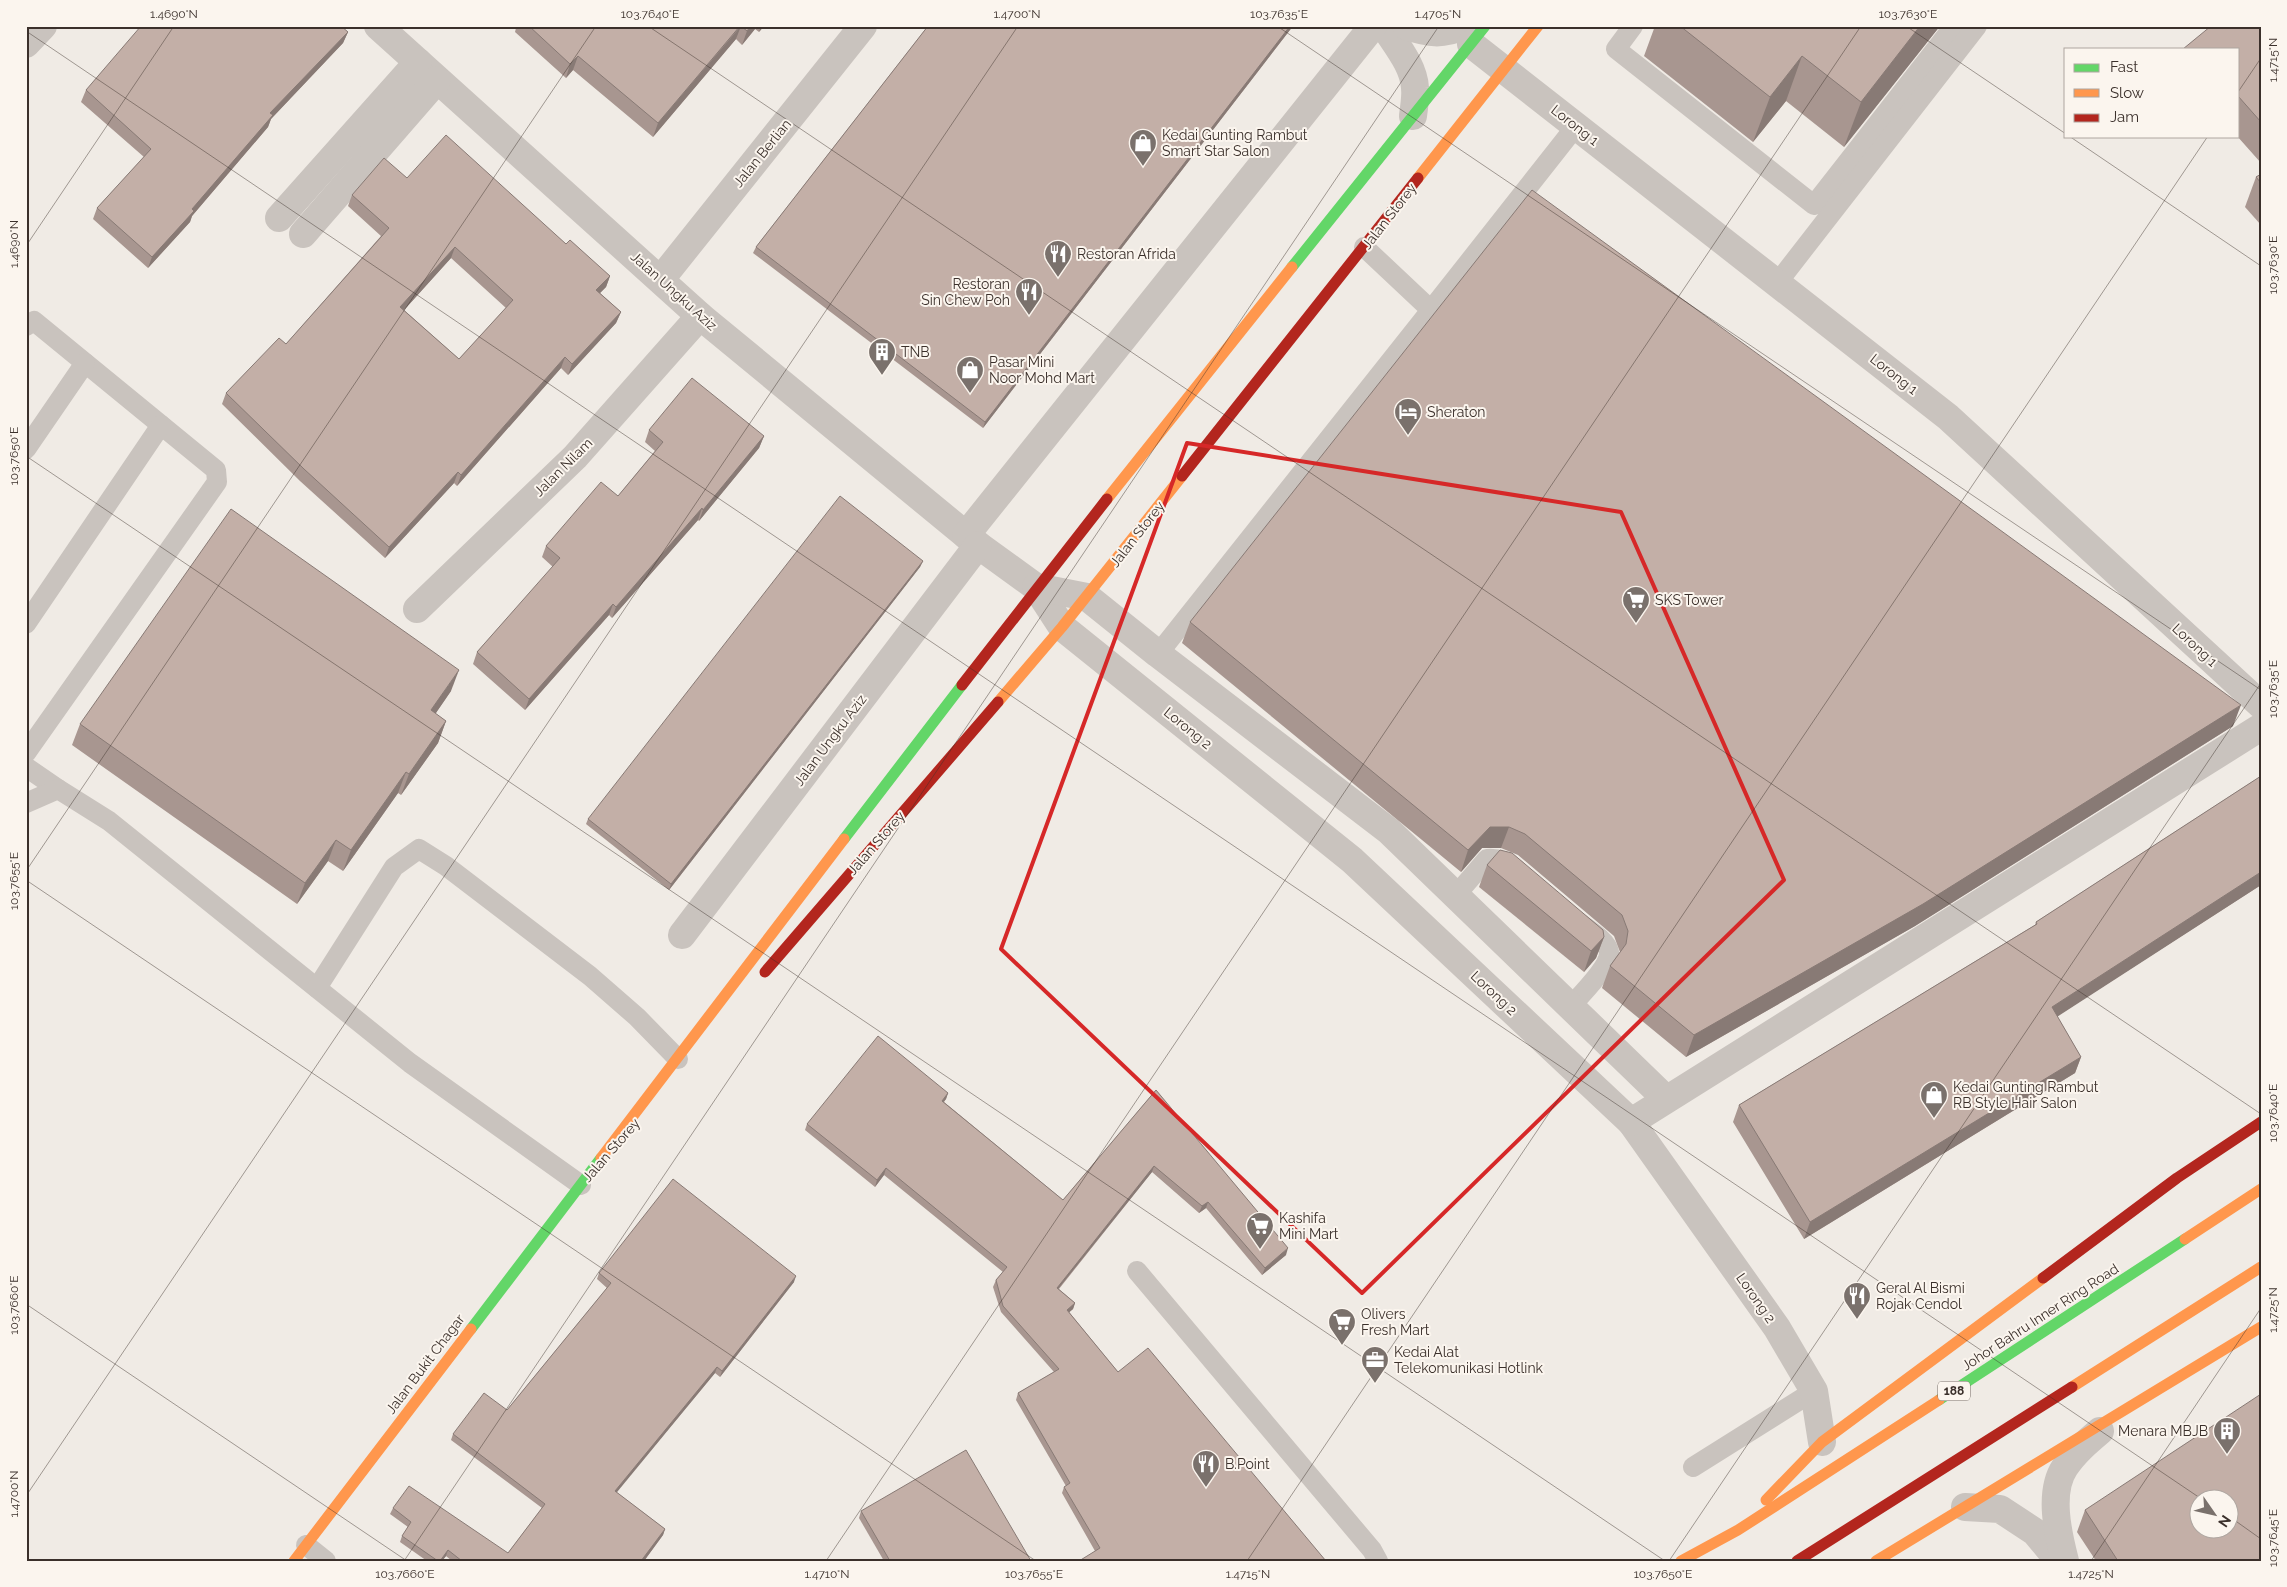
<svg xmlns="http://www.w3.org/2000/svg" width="2287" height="1587" font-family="Raleway,sans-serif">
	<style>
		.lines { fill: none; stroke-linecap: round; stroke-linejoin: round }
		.lane { stroke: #c9c3be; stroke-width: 20 }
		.street { stroke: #c9c3be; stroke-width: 28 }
		.fast { stroke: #63d668; stroke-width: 11 }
		.slow { stroke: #ff974d; stroke-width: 11 }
		.jam { stroke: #b3261e; stroke-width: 11 }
		.wall { fill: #a89690; fill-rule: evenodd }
		.shaded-wall { fill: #887a75 }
		.building { fill: #c3afa7; stroke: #887a75; fill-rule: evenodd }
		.marked { fill: none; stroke: #d62828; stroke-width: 4; stroke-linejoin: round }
		.ticks { fill: none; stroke: #3b302b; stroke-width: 1; stroke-opacity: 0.45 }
		.labels { text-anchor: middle; stroke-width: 4; stroke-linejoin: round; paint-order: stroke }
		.shield { fill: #fbf5ee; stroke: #756b66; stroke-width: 1 }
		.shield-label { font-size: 12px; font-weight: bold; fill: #3b302b }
		.street-label { font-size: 14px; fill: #3b302b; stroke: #fbf5ee }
		.poi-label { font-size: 14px; fill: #3b302b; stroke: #fbf5ee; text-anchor: start }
		.neatline { fill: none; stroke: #3b302b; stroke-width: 2 }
		.ticks-label { font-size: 12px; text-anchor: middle; fill: #3b302b }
	</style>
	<rect width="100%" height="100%" fill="#f0ebe5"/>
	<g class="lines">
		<g class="lane">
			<polyline points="1633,26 1616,49 1814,205 1954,26"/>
			<polyline points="1778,282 1977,26"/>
			<polyline points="1431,310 1576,126"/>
			<polyline points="26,326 34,321 216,470 217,482 26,753"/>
			<polyline points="26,449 85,363"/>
			<polyline points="26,624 161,425"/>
			<polyline points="1158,654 1431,310 1364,247"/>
			<polyline points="26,767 58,789"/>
			<polyline points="26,803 58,789 109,821 410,1063 581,1185"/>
			<path d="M 1456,895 L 1487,859 C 1499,858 1507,862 1517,870"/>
			<polyline points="317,988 394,867 419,849 446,866 590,976 637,1017 678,1059"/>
			<path d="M 1570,1007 C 1580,996 1610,966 1609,952 C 1607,941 1589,930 1581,924"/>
			<polyline points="1137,1271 1372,1550 1378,1561"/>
			<polyline points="1693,1467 1814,1391"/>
			<polyline points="306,1545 326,1561"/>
		</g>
		<g class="street">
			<polyline points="378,26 700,316 978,545 1036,587 1062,627 1352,860 1631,1122 1777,1328 1814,1391 1822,1442"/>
			<path d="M 1384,26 C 1396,45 1414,66 1415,88 C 1416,97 1414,107 1413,116"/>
			<path d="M 1406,26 C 1429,33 1441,36 1464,26"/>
			<polyline points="26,44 43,26"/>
			<polyline points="1471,44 1948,417 2261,705"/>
			<polyline points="279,218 418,62"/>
			<polyline points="303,234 437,80"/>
			<polyline points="661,279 863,26"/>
			<polyline points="966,535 1373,26"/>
			<polyline points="1036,587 1087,597 1158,654 1389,831 1666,1099"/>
			<polyline points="417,609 575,457 700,316"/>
			<polyline points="682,935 978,545"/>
			<polyline points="1631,1122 2261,727"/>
			<polyline points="1965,1507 2000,1509 2035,1532 2059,1561"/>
			<path d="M 2065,1561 C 2058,1534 2048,1492 2065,1467 C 2074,1453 2087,1442 2100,1431"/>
		</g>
		<g class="fast">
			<polyline points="1292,267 1485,26"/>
			<polyline points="844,839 962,685"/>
			<polyline points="471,1329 601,1158"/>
			<polyline points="1939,1400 2185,1239"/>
		</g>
		<g class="slow">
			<polyline points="1418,178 1538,26"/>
			<polyline points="1107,499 1292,267"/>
			<polyline points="998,702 1062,627 1182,476"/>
			<polyline points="601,1158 844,839"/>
			<polyline points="2185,1239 2261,1189"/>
			<polyline points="2072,1387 2261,1267"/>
			<polyline points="1766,1500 1822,1442 2043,1278"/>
			<polyline points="294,1561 471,1329"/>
			<polyline points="1681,1561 1738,1530 1939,1400"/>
			<polyline points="1876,1561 2261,1327"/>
		</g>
		<g class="jam">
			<polyline points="1182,476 1418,178"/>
			<polyline points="962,685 1107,499"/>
			<polyline points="765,972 998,702"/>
			<polyline points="2043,1278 2177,1178 2261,1122"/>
			<polyline points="1797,1561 2072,1387"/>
		</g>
	</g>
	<g class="wall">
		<polygon points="514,26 764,26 759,32 755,29 742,45 736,39 653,137 573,70 566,78 515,32 516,28"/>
		<polygon points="928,26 1293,26 983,428 753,253 756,247"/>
		<polygon points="1655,26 1940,26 1844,147 1786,101 1753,142 1644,56"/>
		<polygon points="2261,26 2261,163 2237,136 2238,136 2238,49"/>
		<polygon points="348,32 343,43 271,119 268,127 192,216 190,222 148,268 93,219 97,208 144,157 81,102 86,90"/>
		<polygon points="2261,174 2261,225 2245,207 2256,177"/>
		<path d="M 407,178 L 566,244 L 610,276 L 606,287 L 600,293 L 621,312 L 616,323 L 568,375 L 561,368 L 457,486 L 454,483 L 385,558 L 300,481 L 222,404 L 226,393 L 286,344 L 381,236 L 348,206 L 352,195 ZM 451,258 L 506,308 L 459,359 L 404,310 Z"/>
		<polygon points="649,430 764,436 759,448 699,521 698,520 612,618 609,615 525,710 473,664 477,652 553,567 542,557 546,546 618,496 655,451 645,442"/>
		<polygon points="923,561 920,567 669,890 586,824 588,819"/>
		<polygon points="1190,622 2233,726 1915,926 1686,1057 1602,988 1610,966 1620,952 1614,936 1518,855 1501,848 1482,848 1461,872 1182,643"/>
		<polygon points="451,691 435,714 446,721 438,743 401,795 398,793 343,871 328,861 297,904 72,745 80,724"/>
		<polygon points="2261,776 2261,885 2057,1016 2081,1057 2075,1073 1804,1239 1733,1122 1739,1105 2035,925 2036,922"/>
		<polygon points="1487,865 1604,937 1596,958 1584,972 1479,887"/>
		<polygon points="1156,1090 1286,1255 1262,1275 1206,1208 1199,1213 1152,1172 1059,1289 1075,1303 1073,1309 1069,1312 1118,1372 1326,1561 1095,1551 1062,1493 1064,1487 1066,1486 1016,1400 1018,1393 1054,1372 1001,1312 993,1287 996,1280 1003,1272 884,1175 875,1187 805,1130 807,1124 948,1093 946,1099 944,1102 1063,1200"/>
		<polygon points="599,1273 794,1282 720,1377 715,1373 616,1492 665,1529 663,1535 644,1561 452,1561 446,1556 442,1561 427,1561 400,1542 402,1536 408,1527 390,1514 393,1508 508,1553 542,1508 451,1440 453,1434 507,1410 607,1288 597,1279"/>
		<polygon points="2085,1510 2261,1561 2096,1561 2077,1532"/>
		<polygon points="861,1511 1031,1561 884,1561 859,1518"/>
	</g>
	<g class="shaded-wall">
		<polygon points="741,26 736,39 653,137 658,123"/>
		<polygon points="751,26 756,26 755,29 742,45 747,31"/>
		<polygon points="761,26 764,26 759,32"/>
		<polygon points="1290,26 1293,26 983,428 985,422"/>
		<polygon points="1920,26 1940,26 1844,147 1861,102"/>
		<polygon points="348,32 343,43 271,119 268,127 192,216 190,222 148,268 152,257 192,209 270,113"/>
		<polygon points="578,56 573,70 566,78 570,64"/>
		<polygon points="1802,56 1786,101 1753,142 1770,97"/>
		<polygon points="455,247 451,258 396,319 400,307"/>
		<polygon points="610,276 606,287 592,301 596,290"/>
		<polygon points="621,312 616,323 568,375 572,364"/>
		<polygon points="565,357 561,368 457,486 461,475"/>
		<polygon points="764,436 759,448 699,521 703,510"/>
		<polygon points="458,472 454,483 385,558 389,547"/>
		<polygon points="702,508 698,520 612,618 616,607"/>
		<polygon points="923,561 920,567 669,890 671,884"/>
		<polygon points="613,604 609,615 525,710 529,699"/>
		<polygon points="459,670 451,691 423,732 431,710"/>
		<polygon points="2241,705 2233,726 1915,926 1686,1057 1694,1035"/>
		<polygon points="446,721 438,743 401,795 409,774"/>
		<polygon points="406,772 398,793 343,871 351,850"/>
		<polygon points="1490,827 1509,827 1501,848 1482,848 1461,872 1468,850"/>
		<polygon points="336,840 328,861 297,904 305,883"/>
		<polygon points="2261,872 2261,885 2046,1024 2052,1007"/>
		<polygon points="1604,937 1596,958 1584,972 1591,951"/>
		<polygon points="2081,1057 2075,1073 1804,1239 1810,1222"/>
		<polygon points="948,1093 946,1099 939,1107 942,1101"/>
		<polygon points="1154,1166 1152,1172 1054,1294 1057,1288"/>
		<polygon points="886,1168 884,1175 875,1187 877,1180"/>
		<polygon points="1208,1202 1206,1208 1199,1213 1202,1206"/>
		<polygon points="1288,1248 1286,1255 1262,1275 1265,1268"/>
		<polygon points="796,1276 794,1282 720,1377 722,1371"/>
		<polygon points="1075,1303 1073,1309 1065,1316 1067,1310"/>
		<polygon points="717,1367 715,1373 613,1497 615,1491"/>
		<polygon points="665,1529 663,1535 644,1561 641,1561"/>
		<polygon points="448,1550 446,1556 442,1561 440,1561"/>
	</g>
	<g class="building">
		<polygon points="141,26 341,26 348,32 270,113 273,115 192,209 194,211 152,257 97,208 151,149 86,90"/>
		<polygon points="529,26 740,26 658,123 578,56 570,64"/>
		<polygon points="741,26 751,26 747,31"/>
		<polygon points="928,26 1290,26 985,422 756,247"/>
		<polygon points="1680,26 1920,26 1861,102 1802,56 1770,97"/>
		<polygon points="2211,26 2261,26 2261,122 2238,96 2238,49 2183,49"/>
		<path d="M 446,135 L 566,244 L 570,240 L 610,276 L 596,290 L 621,312 L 572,364 L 565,357 L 461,475 L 458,472 L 389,547 L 304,469 L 226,393 L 279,338 L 286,344 L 389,228 L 352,195 L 384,158 L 407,178 ZM 455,247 L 513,300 L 459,359 L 400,307 Z"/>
		<polygon points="2261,174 2261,183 2256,177"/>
		<polygon points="1532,190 2241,705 1923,904 1694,1035 1610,966 1626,944 1628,931 1622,915 1525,834 1509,827 1490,827 1468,850 1190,622"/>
		<polygon points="692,378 764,436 703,510 702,508 616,607 613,604 529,699 477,652 560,558 546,546 601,482 618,496 663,442 649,430"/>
		<polygon points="840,496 923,561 671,884 588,819"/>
		<polygon points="231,509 459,670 431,710 446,721 409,774 406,772 351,850 336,840 305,883 80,724"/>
		<polygon points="2261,776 2261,872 2052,1007 2081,1057 1810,1222 1739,1105 2037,924 2036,922"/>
		<polygon points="1500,850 1512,853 1603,930 1604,937 1591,951 1487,865"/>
		<polygon points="878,1036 948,1093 942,1101 1063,1200 1156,1090 1288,1248 1265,1268 1208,1202 1202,1206 1154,1166 1057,1288 1075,1303 1067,1310 1118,1372 1148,1348 1326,1561 1079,1561 1100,1548 1064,1487 1070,1483 1018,1393 1059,1369 1003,1306 996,1280 1007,1267 886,1168 877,1180 807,1124"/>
		<polygon points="673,1179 796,1276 722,1371 717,1367 615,1491 665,1529 641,1561 462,1561 448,1550 440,1561 438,1561 402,1536 411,1522 393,1508 409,1486 508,1553 545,1504 453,1434 484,1393 507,1410 611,1283 599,1273"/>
		<path d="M 2261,1394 L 2261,1561 L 2118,1561 L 2085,1510 ZM 2200,1500 L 2230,1500 L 2230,1530 L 2200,1530 Z"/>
		<polygon points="966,1450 1031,1561 890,1561 861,1511"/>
	</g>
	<path class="marked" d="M 1187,443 L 1621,512 L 1784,880 L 1362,1293 L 1001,949 Z"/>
	<path class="ticks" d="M 648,26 L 2261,1114M 1277,26 L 2261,690M 1906,26 L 2066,134M 26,31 L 2203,1500M 2238,92 L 2261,58M 2069,136 L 2261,266M 26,246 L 174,26M 26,456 L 1665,1561M 26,871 L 596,26M 26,880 L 1036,1561M 26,1304 L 407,1561M 26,1496 L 1018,26M 2230,1517 L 2261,1539M 404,1561 L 1439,26M 826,1561 L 1861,26M 1247,1561 L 2208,136M 1669,1561 L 2261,683M 2091,1561 L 2261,1308"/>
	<defs>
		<symbol id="shop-pin" viewBox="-11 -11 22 30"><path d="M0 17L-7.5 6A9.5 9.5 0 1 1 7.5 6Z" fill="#7a716c" stroke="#fbf5ee"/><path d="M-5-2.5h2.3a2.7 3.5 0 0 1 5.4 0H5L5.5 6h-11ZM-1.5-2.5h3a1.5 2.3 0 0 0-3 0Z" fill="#fff"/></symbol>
		<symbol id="restaurant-pin" viewBox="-11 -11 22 30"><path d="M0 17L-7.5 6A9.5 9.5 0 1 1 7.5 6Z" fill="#7a716c" stroke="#fbf5ee"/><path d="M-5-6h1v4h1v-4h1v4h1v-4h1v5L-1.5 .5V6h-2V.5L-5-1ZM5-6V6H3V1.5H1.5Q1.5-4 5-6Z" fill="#fff"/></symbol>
		<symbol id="building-pin" viewBox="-11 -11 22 30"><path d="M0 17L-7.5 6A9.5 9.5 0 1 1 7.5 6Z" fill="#7a716c" stroke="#fbf5ee"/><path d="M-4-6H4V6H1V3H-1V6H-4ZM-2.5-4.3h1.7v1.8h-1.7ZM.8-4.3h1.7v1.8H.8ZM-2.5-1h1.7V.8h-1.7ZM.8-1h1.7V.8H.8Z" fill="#fff"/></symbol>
		<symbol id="hotel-pin" viewBox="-11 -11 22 30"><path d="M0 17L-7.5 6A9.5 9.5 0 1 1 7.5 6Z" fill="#7a716c" stroke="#fbf5ee"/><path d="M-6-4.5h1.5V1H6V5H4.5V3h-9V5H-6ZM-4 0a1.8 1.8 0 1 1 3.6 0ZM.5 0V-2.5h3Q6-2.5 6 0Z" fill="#fff"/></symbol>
		<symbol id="supermarket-pin" viewBox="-11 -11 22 30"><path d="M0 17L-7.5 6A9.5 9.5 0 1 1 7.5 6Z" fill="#7a716c" stroke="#fbf5ee"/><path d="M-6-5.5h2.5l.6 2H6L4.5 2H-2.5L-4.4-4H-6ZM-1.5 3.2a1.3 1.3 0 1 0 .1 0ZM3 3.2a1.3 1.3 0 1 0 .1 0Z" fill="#fff"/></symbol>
		<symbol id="office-pin" viewBox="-11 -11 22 30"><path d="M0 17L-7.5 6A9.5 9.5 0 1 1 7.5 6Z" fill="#7a716c" stroke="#fbf5ee"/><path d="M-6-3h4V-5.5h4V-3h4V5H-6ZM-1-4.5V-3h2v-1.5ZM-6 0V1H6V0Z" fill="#fff"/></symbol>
	</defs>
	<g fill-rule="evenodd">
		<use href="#shop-pin" x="1127" y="127" width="32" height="43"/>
		<use href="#restaurant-pin" x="1042" y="238" width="32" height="43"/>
		<use href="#restaurant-pin" x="1013" y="276" width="32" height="43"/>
		<use href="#building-pin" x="866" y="336" width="32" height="43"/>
		<use href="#shop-pin" x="954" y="354" width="32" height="43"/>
		<use href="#hotel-pin" x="1392" y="396" width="32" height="43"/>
		<use href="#supermarket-pin" x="1620" y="584" width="32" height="43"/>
		<use href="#shop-pin" x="1918" y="1079" width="32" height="43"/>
		<use href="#supermarket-pin" x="1244" y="1210" width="32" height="43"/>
		<use href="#restaurant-pin" x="1841" y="1280" width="32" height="43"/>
		<use href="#supermarket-pin" x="1326" y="1306" width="32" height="43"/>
		<use href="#office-pin" x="1359" y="1344" width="32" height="43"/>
		<use href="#building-pin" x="2211" y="1415" width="32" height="43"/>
		<use href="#restaurant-pin" x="1190" y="1448" width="32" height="43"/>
	</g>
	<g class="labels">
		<rect class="shield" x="1938" y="1381.5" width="32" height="19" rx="4"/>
		<g class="shield-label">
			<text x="1954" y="1395">188</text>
		</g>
		<g class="street-label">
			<text transform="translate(1575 125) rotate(38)" y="5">Lorong 1</text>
			<text transform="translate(762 153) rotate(-51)" y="5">Jalan Berlian</text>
			<text transform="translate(1389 216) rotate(-52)" y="5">Jalan Storey</text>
			<text transform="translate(674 291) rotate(42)" y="5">Jalan Ungku Aziz</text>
			<text transform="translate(1894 374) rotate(38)" y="5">Lorong 1</text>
			<text transform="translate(563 467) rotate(-45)" y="5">Jalan Nilam</text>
			<text transform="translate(1137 534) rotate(-52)" y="5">Jalan Storey</text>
			<text transform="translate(2195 645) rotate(43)" y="5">Lorong 1</text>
			<text transform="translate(1188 728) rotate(39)" y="5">Lorong 2</text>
			<text transform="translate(830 740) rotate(-53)" y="5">Jalan Ungku Aziz</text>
			<text transform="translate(876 843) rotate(-49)" y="5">Jalan Storey</text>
			<text transform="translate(1494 993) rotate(43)" y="5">Lorong 2</text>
			<text transform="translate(611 1150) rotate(-49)" y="5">Jalan Storey</text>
			<text transform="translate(1756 1298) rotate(55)" y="5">Lorong 2</text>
			<text transform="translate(2040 1317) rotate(-33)" y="5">Johor Bahru Inner Ring Road</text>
			<text transform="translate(425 1364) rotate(-53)" y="5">Jalan Bukit Chagar</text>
		</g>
		<g class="poi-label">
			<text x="1162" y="140">Kedai Gunting Rambut<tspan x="1162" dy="16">Smart Star Salon</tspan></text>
			<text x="1077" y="259">Restoran Afrida</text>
			<text x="1010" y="289" text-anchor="end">Restoran<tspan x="1010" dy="16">Sin Chew Poh</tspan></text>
			<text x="901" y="357">TNB</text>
			<text x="989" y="367">Pasar Mini<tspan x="989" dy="16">Noor Mohd Mart</tspan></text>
			<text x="1427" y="417">Sheraton</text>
			<text x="1655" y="605">SKS Tower</text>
			<text x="1953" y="1092">Kedai Gunting Rambut<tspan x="1953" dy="16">RB Style Hair Salon</tspan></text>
			<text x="1279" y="1223">Kashifa<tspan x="1279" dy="16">Mini Mart</tspan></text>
			<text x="1876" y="1293">Geral Al Bismi<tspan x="1876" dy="16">Rojak Cendol</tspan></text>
			<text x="1361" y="1319">Olivers<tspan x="1361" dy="16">Fresh Mart</tspan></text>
			<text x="1394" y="1357">Kedai Alat<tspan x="1394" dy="16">Telekomunikasi Hotlink</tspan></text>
			<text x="2208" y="1436" text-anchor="end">Menara MBJB</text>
			<text x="1225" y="1469">B.Point</text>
		</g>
	</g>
	<rect width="2287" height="1587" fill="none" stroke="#fbf5ee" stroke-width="55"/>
	<rect x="2064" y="48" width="175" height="90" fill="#fbf5ee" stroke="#aea6a0"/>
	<rect x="2074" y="64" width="25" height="8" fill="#63d668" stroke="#aea6a0"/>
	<text x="2110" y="72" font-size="15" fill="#3b302b">Fast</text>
	<rect x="2074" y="89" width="25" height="8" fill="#ff974d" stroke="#aea6a0"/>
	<text x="2110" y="98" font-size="15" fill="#3b302b">Slow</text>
	<rect x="2074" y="114" width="25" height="8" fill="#b3261e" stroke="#aea6a0"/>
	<text x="2110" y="122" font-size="15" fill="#3b302b">Jam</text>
	<g transform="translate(2214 1514) rotate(124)"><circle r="24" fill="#fbf5ee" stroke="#aea6a0"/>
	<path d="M0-4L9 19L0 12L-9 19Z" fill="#7a716c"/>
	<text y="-8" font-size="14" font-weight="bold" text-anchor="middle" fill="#3b302b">N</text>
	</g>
	<rect x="28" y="28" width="2232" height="1532" class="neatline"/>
	<g class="ticks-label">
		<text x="174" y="18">1.4690°N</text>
		<text x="650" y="18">103.7640°E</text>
		<text x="1017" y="18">1.4700°N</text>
		<text x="1279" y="18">103.7635°E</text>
		<text x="1438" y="18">1.4705°N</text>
		<text x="1908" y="18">103.7630°E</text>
		<text transform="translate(2273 60) rotate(-90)" y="4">1.4715°N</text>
		<text transform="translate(14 244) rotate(-90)" y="4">1.4690°N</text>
		<text transform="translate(2273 265) rotate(-90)" y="4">103.7630°E</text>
		<text transform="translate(14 456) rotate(-90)" y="4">103.7650°E</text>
		<text transform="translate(2273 689) rotate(-90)" y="4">103.7635°E</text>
		<text transform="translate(14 881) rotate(-90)" y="4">103.7655°E</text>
		<text transform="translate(2273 1113) rotate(-90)" y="4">103.7640°E</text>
		<text transform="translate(14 1305) rotate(-90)" y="4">103.7660°E</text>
		<text transform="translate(2273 1310) rotate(-90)" y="4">1.4725°N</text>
		<text transform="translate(14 1494) rotate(-90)" y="4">1.4700°N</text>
		<text transform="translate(2273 1538) rotate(-90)" y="4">103.7645°E</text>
		<text x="405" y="1578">103.7660°E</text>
		<text x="827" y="1578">1.4710°N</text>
		<text x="1034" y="1578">103.7655°E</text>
		<text x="1248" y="1578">1.4715°N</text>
		<text x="1663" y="1578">103.7650°E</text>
		<text x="2091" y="1578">1.4725°N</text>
	</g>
</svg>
